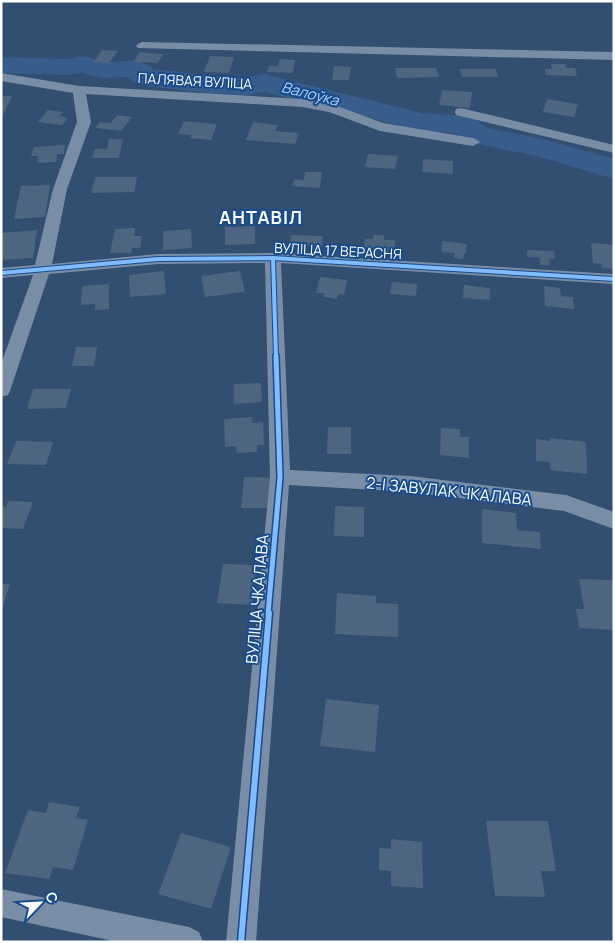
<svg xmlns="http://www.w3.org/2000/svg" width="615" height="943" font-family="Manrope,sans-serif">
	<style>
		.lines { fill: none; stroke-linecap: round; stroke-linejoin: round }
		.river { fill: #375d8b; fill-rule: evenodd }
		.building { fill: #4e6581 }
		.street { fill: #798ea6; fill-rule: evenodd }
		.cycleway-far2-casing { stroke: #174b8c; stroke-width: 6 }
		.cycleway-far1-casing { stroke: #174b8c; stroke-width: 8 }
		.cycleway-casing { stroke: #174b8c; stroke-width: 9 }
		.cycleway-far2 { stroke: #80bcff; stroke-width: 4 }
		.cycleway-far1 { stroke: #80bcff; stroke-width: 5 }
		.cycleway { stroke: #80bcff; stroke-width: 6 }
		.labels { text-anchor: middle; stroke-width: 4; stroke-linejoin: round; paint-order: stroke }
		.far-street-label { font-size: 14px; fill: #fff; stroke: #174b8c }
		.far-water-label { font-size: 15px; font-style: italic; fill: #adcff6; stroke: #174b8c }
		.street-label { font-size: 16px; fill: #fff; stroke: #174b8c }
		.far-district-label { font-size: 18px; font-weight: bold; letter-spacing: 1px; fill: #fff; stroke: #174b8c }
	</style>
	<rect width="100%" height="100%" fill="#324e71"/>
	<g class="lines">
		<path class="river" d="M 82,56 C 89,57 95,60 102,61 C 125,65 130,54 154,69 L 237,79 L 264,74 L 422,113 L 464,116 L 475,119 L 488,128 L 542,139 L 614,159 L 614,179 L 536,156 L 467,142 L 455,133 L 422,131 L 264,92 L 237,97 L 146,86 L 136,83 L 126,77 L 102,78 L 81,73 L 67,75 L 1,73 L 1,57 L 67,59 Z"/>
	</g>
	<g class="building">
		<polygon points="102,50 118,51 109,63 93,62"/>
		<polygon points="139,52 163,54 158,63 134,62"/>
		<polygon points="210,56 234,57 229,73 204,72"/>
		<polygon points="280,59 295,60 293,73 267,72 269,66 278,66"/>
		<polygon points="551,64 565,64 566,68 575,68 577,76 546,75 545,69 552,69"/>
		<polygon points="334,66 351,67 349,80 332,80"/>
		<polygon points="395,68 436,68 439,77 397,78"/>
		<polygon points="460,69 496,69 498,77 462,77"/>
		<polygon points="442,90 472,92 470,108 439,105"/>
		<polygon points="1,96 12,96 3,115 1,115"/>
		<polygon points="547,99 578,104 574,117 543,112"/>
		<polygon points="48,110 63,112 59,116 68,118 62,125 38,122"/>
		<polygon points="117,115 132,117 121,131 95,128 100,122 111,123"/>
		<polygon points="184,121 217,124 211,140 190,138 192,135 178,134"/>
		<polygon points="253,122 278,125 275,131 299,133 295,144 246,140"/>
		<polygon points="109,139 123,139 119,158 92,158 95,149 107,149"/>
		<polygon points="65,145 64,154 57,154 56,162 37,163 38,156 31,156 34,147"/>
		<polygon points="368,154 398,156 395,169 365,167"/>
		<polygon points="423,159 453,161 453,174 422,172"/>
		<polygon points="305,172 322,172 320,188 292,186 294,179 304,180"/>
		<polygon points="95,177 137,177 134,192 91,193"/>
		<polygon points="50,185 45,217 14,219 21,186"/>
		<polygon points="255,226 255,244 225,245 225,227"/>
		<polygon points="135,228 134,236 142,236 140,248 132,248 131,253 110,253 115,229"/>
		<polygon points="191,229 192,248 163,250 163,231"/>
		<polygon points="37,230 33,258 1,260 1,233"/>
		<polygon points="291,235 323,236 322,246 290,245"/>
		<polygon points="373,235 384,235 384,240 395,240 394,250 391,250 391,254 381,253 381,249 364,248 365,239 373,239"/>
		<polygon points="442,241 467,244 466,254 464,254 463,259 454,258 455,253 442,252"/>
		<polygon points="591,243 614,245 614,269 602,268 602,264 593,263"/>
		<polygon points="527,250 554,251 555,259 549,259 550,265 540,265 540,258 527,257"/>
		<polygon points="164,271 166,294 130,297 129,275"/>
		<polygon points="240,271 245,292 205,297 201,276"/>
		<polygon points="320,277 347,280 344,295 338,294 337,299 323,297 324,293 316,293"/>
		<polygon points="392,282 417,284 416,296 390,294"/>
		<polygon points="109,284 109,309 95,310 95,304 81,305 82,286"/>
		<polygon points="464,285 490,288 490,300 463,298"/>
		<polygon points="544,286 560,288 561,296 573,297 574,309 545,306"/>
		<polygon points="76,347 97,347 94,366 72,366"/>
		<polygon points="261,383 262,402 234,404 234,384"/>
		<polygon points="33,389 71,389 66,408 27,409"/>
		<polygon points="252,417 252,423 263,422 264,445 257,445 257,452 237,453 236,446 225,447 224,419"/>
		<polygon points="328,427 351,427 351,454 327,454"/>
		<polygon points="441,428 460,429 460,437 469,437 469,458 440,455"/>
		<polygon points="550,438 586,442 587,474 550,470 550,462 536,461 536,439 550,441"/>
		<polygon points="16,441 53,442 46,465 7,464"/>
		<polygon points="244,477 278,478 269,508 241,508"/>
		<polygon points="8,501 33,502 23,529 1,528 1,506 6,507"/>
		<polygon points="335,506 364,507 364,537 334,536"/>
		<polygon points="482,509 516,513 517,530 540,532 541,549 482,543"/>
		<polygon points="223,564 256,565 252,605 217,603"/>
		<polygon points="579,579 613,580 614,630 579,628 576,609 584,609"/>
		<polygon points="1,584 10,584 2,609 1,609"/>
		<polygon points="337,593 376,596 376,603 398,604 398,637 335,634"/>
		<polygon points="326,699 379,705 375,752 320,746"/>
		<polygon points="49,802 80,807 76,818 88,820 73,870 53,867 49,879 5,873 28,810 46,813"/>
		<polygon points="486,821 548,821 556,871 541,871 545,897 495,896"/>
		<polygon points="181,833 231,847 211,909 158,894"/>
		<polygon points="391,839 422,842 423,888 391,886 391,871 379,870 379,848 391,849"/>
	</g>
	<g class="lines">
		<g class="street">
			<polygon points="142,42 614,52 614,60 138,48 136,46 138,44"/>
			<polygon points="1,73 79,86 302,99 337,106 383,123 473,138 480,142 473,146 380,131 329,112 302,107 86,94 91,122 67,189 52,264 158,254 273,253 614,274 614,284 281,263 290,470 410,476 566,495 614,512 614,529 564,511 410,492 289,485 256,942 226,942 270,477 265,263 158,264 49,274 10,391 8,395 1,397 1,364 33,275 1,278 1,268 35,265 53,189 77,122 73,93 1,81"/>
			<polygon points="461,108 614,145 614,153 456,115 455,112 456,109"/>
			<polygon points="1,889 189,927 199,932 203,942 118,942 1,917"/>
		</g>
		<defs>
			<g id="cycleway-far2">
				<polyline points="273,258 276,357"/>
				<polyline points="1,273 158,259 273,258 614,279"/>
			</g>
			<polyline id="cycleway-far1" points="268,614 280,477 276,356"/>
			<polyline id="cycleway" points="241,942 269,613"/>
		</defs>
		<use href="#cycleway-far2" class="cycleway-far2-casing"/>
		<use href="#cycleway-far1" class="cycleway-far1-casing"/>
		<use href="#cycleway" class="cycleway-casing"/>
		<use href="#cycleway-far2" class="cycleway-far2"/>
		<use href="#cycleway-far1" class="cycleway-far1"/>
		<use href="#cycleway" class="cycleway"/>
	</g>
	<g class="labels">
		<g class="far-street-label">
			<text transform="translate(195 81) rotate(3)" y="5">ПАЛЯВАЯ ВУЛІЦА</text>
			<text transform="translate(338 251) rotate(3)" y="5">ВУЛІЦА 17 ВЕРАСНЯ</text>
		</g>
		<g class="far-water-label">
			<text transform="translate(310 94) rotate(14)" y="5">Валоўка</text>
		</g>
		<g class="street-label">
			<text transform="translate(449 491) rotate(6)" y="6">2-І ЗАВУЛАК ЧКАЛАВА</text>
			<text transform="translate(257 599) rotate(-85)" y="6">ВУЛІЦА ЧКАЛАВА</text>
		</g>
		<g class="far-district-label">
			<text x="261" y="224">АНТАВІЛ</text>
		</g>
	</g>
	<rect width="615" height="943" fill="none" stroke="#ffffff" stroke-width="5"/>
	<g transform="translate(40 903) rotate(65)" stroke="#174b8c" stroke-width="4" paint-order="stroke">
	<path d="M0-4L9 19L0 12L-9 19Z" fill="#ffffff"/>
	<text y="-8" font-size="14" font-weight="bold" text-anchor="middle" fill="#ffffff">С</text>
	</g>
</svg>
